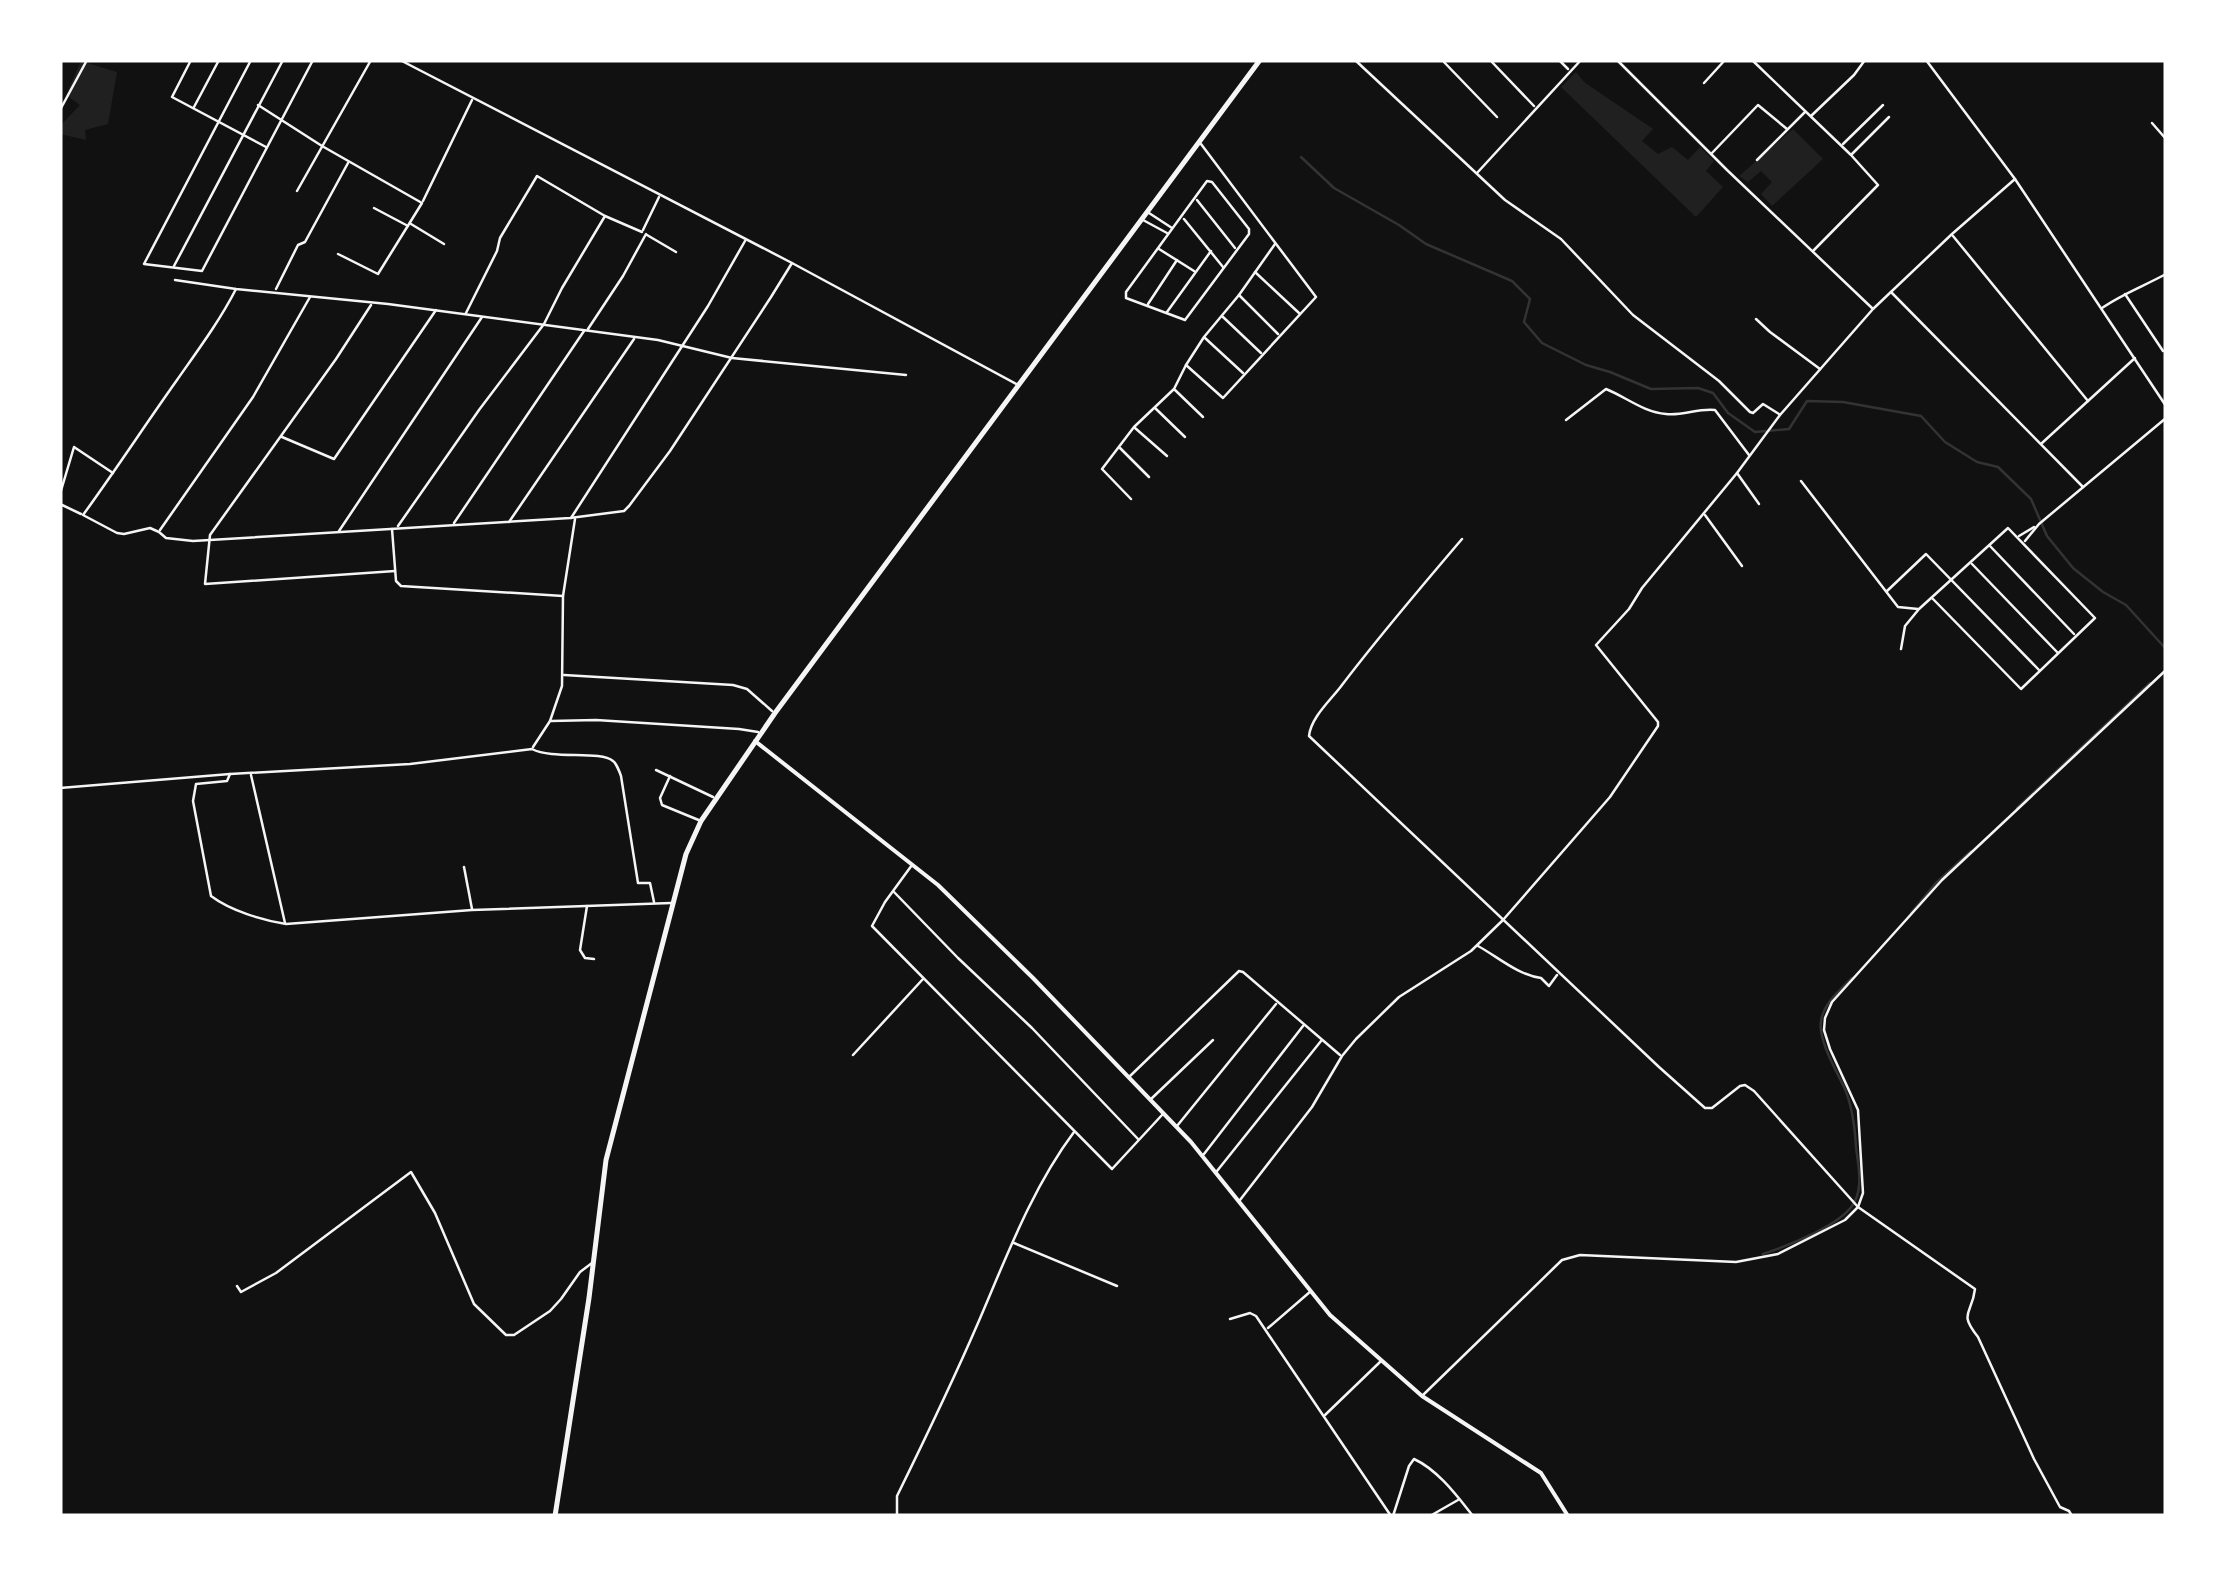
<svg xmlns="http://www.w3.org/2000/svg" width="2226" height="1576" font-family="Figtree,sans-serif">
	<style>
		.green { fill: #202020 }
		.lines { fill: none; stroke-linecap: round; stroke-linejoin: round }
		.stream { stroke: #333; stroke-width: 2.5 }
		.minor { stroke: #f5f5f5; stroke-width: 2.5 }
		.tertiary { stroke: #f5f5f5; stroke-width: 4 }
		.primary { stroke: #f5f5f5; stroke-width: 5 }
	</style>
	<rect width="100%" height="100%" fill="#111"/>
	<g class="green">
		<polygon points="81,61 117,72 108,124 85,130 86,140 60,134 60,126 80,105 66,95"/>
		<polygon points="1576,72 1584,82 1653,129 1642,141 1658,154 1672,147 1688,160 1700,147 1714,161 1706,171 1723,187 1696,217 1561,87"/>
		<polygon points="1793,129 1823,159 1772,206 1761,194 1772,182 1761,171 1748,182 1739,176"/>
	</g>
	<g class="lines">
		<g class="stream">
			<polyline points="1301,157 1334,188 1399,225 1426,244 1512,281 1530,299 1524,322 1542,343 1586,365 1610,372 1651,389 1698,388 1713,393 1728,413 1755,432 1789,429 1807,401 1843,402 1921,416 1945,442 1977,462 1998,467 2031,499 2047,536 2073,568 2103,592 2126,605 2166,649"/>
			<polyline points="2017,808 2150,683"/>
			<polyline points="1911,913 1936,883 1971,851"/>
			<path d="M 1763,1254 C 1787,1246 1845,1224 1855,1201 C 1863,1185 1858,1164 1856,1147 C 1855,1128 1852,1105 1844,1087 C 1836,1070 1818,1040 1821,1021 C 1823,1004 1840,990 1852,978"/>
		</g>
		<g class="minor">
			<polyline points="191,60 172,97 266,147"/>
			<polyline points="251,60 144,264 202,271 313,60"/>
			<polyline points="400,60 792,263 1018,385"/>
			<polyline points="1355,60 1505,200 1561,239 1633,315 1719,381 1750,412 1753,413 1763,404 1779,414"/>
			<polyline points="1442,60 1497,117"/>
			<polyline points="1490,60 1534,106"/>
			<polyline points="1559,60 1568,69"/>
			<polyline points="1617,60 1727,170 1872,308"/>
			<polyline points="1752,60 1851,155 1878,185 1813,251"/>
			<polyline points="1926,60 2015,179 2166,406"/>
			<polyline points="1704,83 1725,60"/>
			<polyline points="258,105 322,146 422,203 378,274 338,254"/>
			<polyline points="194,107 219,60"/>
			<polyline points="60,110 87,60"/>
			<polyline points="1811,116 1854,75 1865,60"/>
			<polyline points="2152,123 2166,139"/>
			<polyline points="1843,144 1883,105"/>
			<polyline points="1712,153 1758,105 1787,129"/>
			<polyline points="1852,154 1889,117"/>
			<polyline points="1757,160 1805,112"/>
			<polyline points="1477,173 1581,60"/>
			<polygon points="1207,181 1212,182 1249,229 1249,234 1185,320 1126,298 1126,292"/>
			<polyline points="297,191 371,60"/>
			<polyline points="1197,200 1235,248"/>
			<polyline points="423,201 472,100"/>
			<polyline points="374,208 408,226"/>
			<polyline points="1149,213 1172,228"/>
			<polyline points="1184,219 1223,267"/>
			<polyline points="1143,220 1167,233"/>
			<polyline points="411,224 444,244"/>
			<polyline points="643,230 659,197"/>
			<polyline points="647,235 676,252"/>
			<polyline points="1953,236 2088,401"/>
			<polyline points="1159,249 1194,271"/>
			<polyline points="174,266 283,60"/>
			<polyline points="1255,272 1299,313"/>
			<polyline points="175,280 236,289 388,304 658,340 732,358 906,375"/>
			<path d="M 236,289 C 219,322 198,350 177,380 C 145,425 115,471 83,515 L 117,533 L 124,534 L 150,528 L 159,532 L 166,538 L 193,541 L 570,518 L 624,511 L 629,506 L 670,451 L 771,297 L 792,263"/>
			<polyline points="276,289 298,245 305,242 348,163"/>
			<polyline points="1891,292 2083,487"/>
			<polyline points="2125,294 2163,351"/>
			<polyline points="1239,295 1278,334"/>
			<polyline points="1148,304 1177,260"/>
			<polyline points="371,305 336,359 210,535 205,584 395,571"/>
			<path d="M 2102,308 C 2122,294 2144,286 2166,274"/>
			<polyline points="1167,312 1211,251"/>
			<polyline points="466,313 497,251 500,238 537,176 605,216 642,232"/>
			<polyline points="1223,317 1261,353"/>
			<polyline points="1756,319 1770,332 1820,369"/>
			<polyline points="588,329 623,276 646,234"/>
			<polyline points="1205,338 1243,373"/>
			<polyline points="1186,365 1223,398 1316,297 1201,144"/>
			<polyline points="1175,390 1203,417"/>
			<polyline points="1155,408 1185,437"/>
			<path d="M 1566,420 L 1606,389 C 1626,397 1643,412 1666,414 C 1683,416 1698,408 1715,410 L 1749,455"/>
			<polyline points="1135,428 1167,456"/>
			<polyline points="282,437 334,459 436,310"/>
			<polyline points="2042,443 2135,358"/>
			<polyline points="1120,448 1149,477"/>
			<polyline points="1737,473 1759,504"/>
			<polyline points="1801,481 1898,607 1918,609"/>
			<polyline points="60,494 74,447 113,473"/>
			<polyline points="1131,499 1102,469 1134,427 1174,389 1186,365 1204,337 1239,295 1275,244"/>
			<polyline points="60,504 81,514"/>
			<polyline points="1705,515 1742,566"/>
			<polyline points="571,518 708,306 745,241"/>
			<polyline points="509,522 634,339"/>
			<polyline points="454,523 584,331"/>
			<polyline points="398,526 479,410 544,324 562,288 605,216"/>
			<polyline points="392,529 396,581 401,586 563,596"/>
			<polyline points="160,530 253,397 310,297"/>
			<polyline points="339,531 482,317"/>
			<polyline points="2019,536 2034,527"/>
			<path d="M 1462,539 C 1421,587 1380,635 1342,685 C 1331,700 1311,717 1309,736 L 1659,1067 L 1705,1108 L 1712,1108 L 1740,1086 L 1745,1085 L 1754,1091 L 1858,1207 L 1975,1289 C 1972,1315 1958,1312 1978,1337 L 2034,1459 L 2060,1507 L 2069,1511 L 2072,1516"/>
			<polyline points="2025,541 2039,524 2166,418"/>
			<polyline points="1990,546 2074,634"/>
			<polyline points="1972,564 2057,652"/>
			<polyline points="1887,591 1926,554 2039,670"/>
			<polyline points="1901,649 1905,626 1919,609 2008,528 2095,618 2021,689 1933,599"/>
			<polyline points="564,675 733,685 747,689 772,711"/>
			<polyline points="551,721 596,720 739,729 758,732"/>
			<polyline points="533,747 550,721 562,686 563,596 575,519"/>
			<polyline points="656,770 713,797"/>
			<path d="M 230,774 L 227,781 L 196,784 L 193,801 L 211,896 C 231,911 262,920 286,924 L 472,910 L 671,903"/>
			<polyline points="251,775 285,923"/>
			<polyline points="670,776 660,798 662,805 701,821"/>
			<path d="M 60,788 L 230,774 L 410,764 L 532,749 C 553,760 600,750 613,761 C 616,763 620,773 621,776 L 638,883 L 650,883 L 654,902"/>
			<polyline points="912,865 885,902 872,926 1112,1169 1162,1115"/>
			<polyline points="464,867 472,909"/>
			<polyline points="894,892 958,958 1032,1028 1138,1139"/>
			<polyline points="587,906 580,950 585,958 594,959"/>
			<path d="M 1478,946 C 1498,957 1518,975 1541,978 L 1549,986 L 1557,975"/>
			<polyline points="853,1055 923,979"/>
			<polyline points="1129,1077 1239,971 1243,972 1340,1055"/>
			<polyline points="1151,1099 1213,1040"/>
			<polyline points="1177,1126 1276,1004"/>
			<polyline points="1204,1154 1303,1026"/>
			<polyline points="1217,1171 1321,1041"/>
			<polyline points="1240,1200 1312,1107 1342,1056 1356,1039 1399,997 1471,951 1503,920 1610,797 1658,726 1658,722 1596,645 1629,609 1642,588 1737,473 1780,415 1873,309 1952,234 2015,179"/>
			<polyline points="1014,1243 1117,1286"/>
			<polyline points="237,1286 241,1292 276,1273 411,1172 435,1213 474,1304 506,1335 514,1335 550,1311 561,1299 580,1272 592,1263"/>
			<polyline points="1230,1319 1250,1313 1256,1316 1391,1516"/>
			<polyline points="1268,1328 1311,1291"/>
			<polyline points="1423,1395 1562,1260 1580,1255 1736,1262 1778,1254 1845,1220 1858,1207 1863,1193 1858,1110 1830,1049 1824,1030 1825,1018 1832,1002 1942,880 2166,670"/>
			<polyline points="1325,1415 1380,1362"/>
			<path d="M 897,1516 L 897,1496 C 925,1439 953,1381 978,1323 C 1006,1258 1032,1188 1074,1132"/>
			<path d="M 1393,1516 L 1409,1466 L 1414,1459 C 1438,1470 1457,1496 1473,1516"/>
			<polyline points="1430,1516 1458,1500"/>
		</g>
		<polyline class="tertiary" points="755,741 938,885 1033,978 1191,1142 1330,1315 1422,1396 1541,1473 1568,1516"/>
		<polyline class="primary" points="555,1516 589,1298 606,1160 686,854 701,821 775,713 1260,60"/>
	</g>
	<rect width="2226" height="1576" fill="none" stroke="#ffffff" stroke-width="125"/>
</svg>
